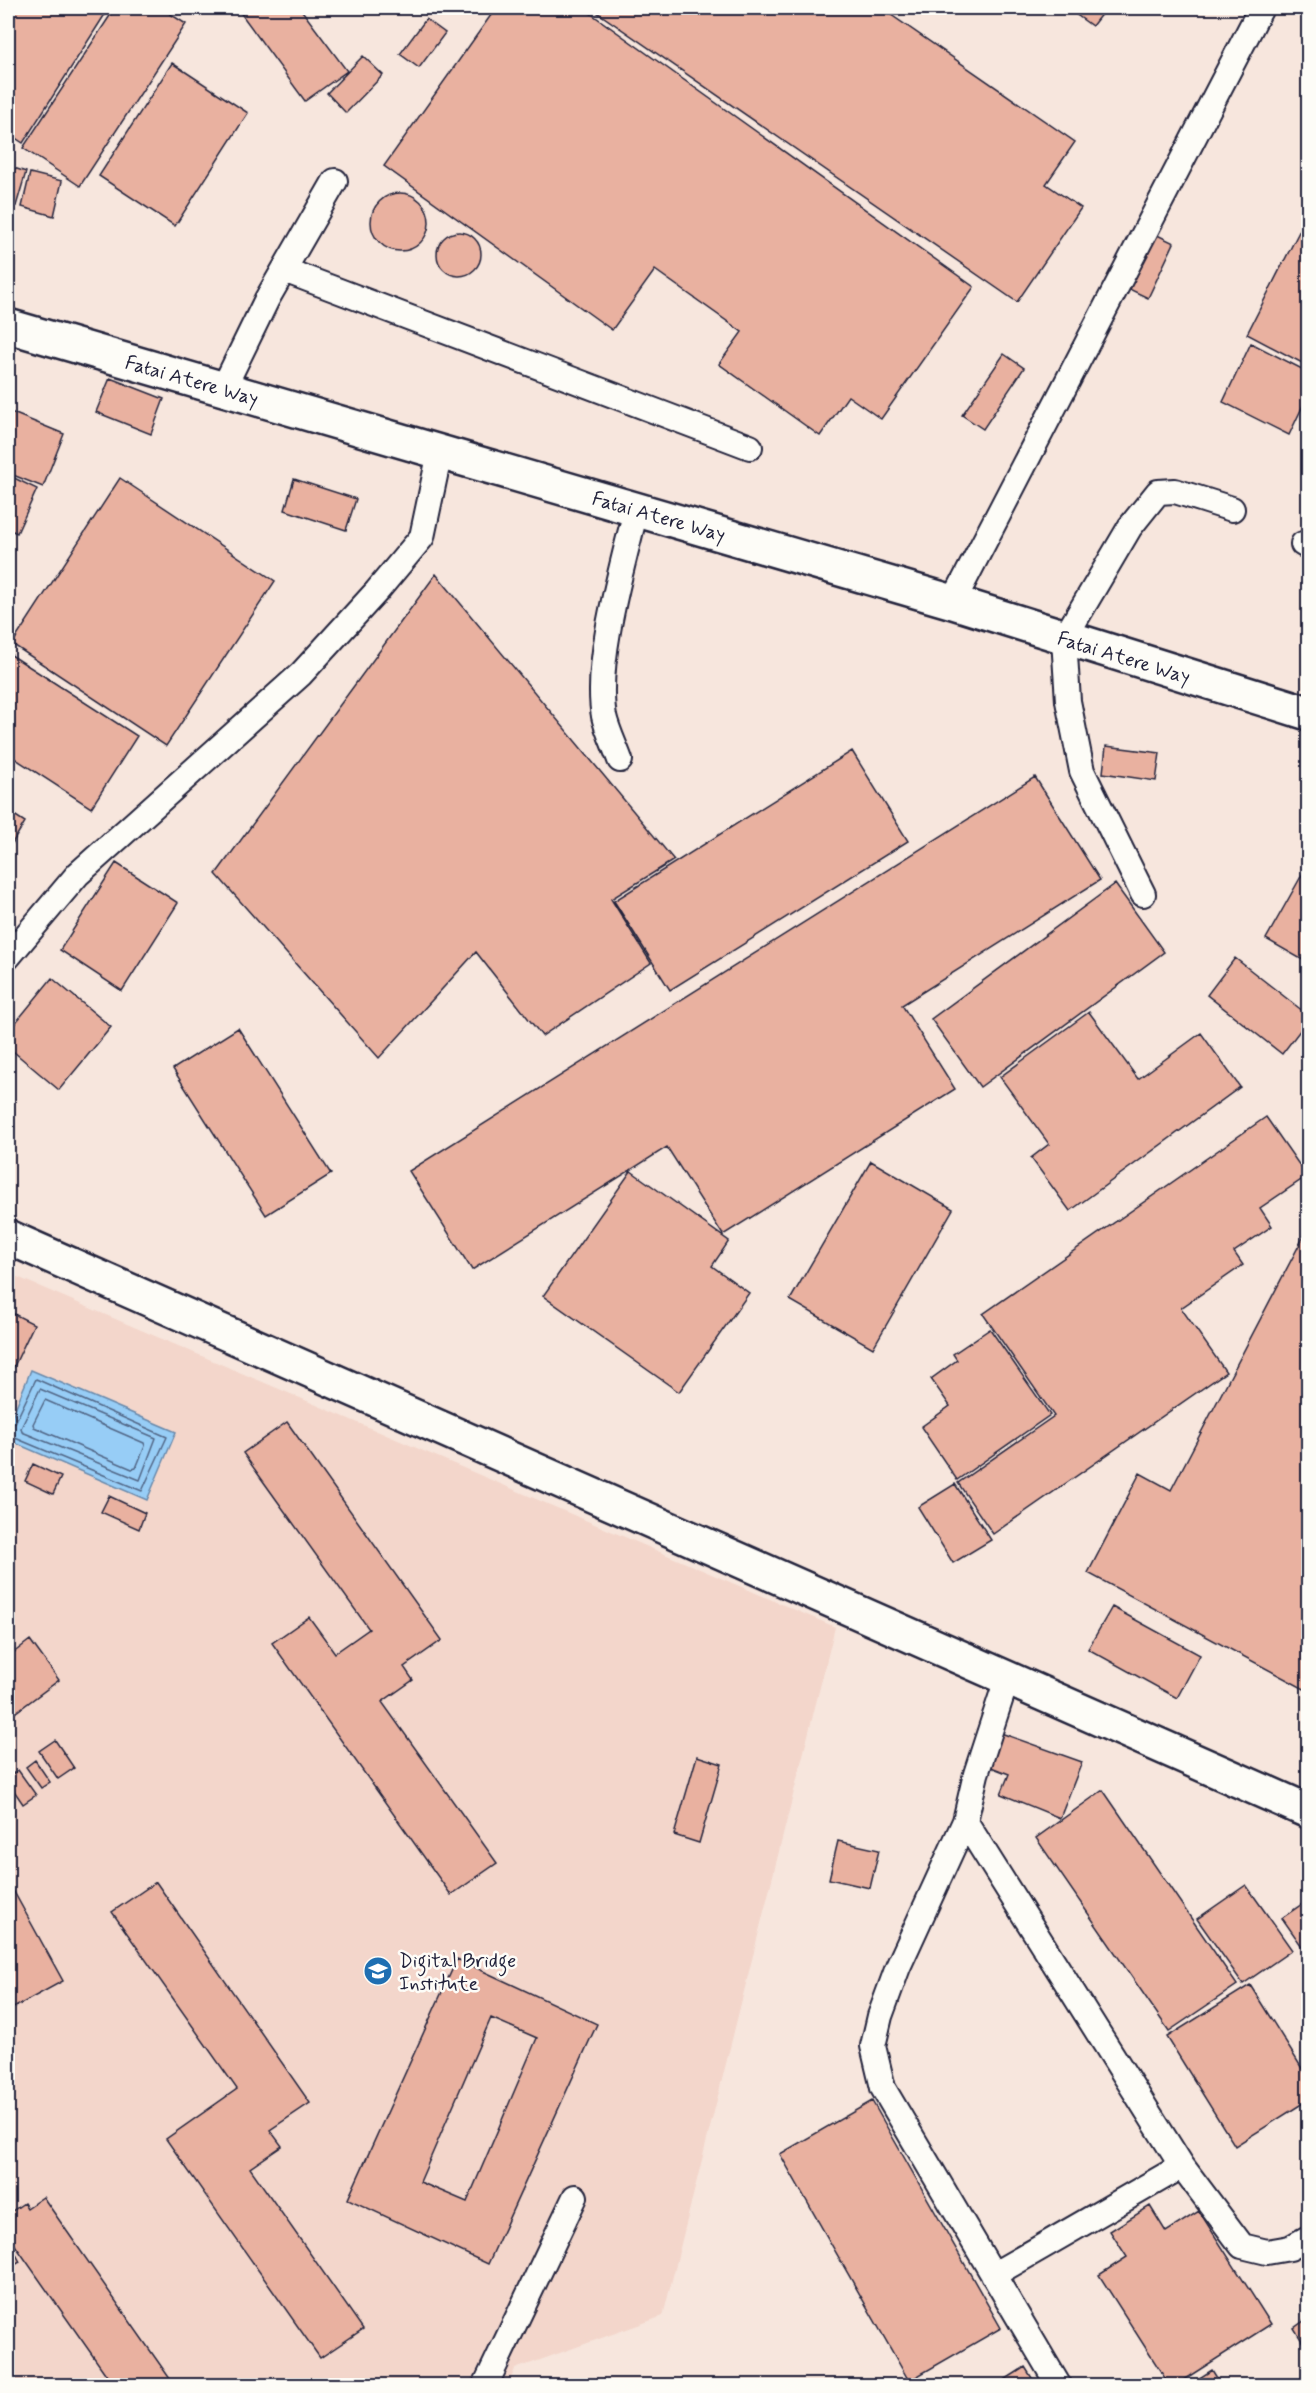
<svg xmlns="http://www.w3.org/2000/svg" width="1316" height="2393" font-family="Mynerve,sans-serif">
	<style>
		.built { fill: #f3d6cb }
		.water { fill: #97cdf6; stroke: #6889ab; stroke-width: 1.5 }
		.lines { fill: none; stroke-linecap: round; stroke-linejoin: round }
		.shore { stroke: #516686; stroke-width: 1.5 }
		.building { fill: #e9b1a0; stroke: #22223b; stroke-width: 1.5; fill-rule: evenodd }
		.lane-casing { stroke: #22223b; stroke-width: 28 }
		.secondary-casing { stroke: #22223b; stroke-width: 38 }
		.lane { stroke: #fdfcf7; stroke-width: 24 }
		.secondary { stroke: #fdfcf7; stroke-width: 33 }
		.labels { text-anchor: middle; stroke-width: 5; stroke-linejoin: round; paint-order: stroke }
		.street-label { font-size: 20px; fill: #22223b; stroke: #fdfcf7 }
		.poi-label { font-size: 20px; fill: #22223b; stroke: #fdfcf7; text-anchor: start }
	</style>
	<rect width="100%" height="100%" fill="#f7e6dd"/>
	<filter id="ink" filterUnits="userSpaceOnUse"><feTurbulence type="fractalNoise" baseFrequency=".0167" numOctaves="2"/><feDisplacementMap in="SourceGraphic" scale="12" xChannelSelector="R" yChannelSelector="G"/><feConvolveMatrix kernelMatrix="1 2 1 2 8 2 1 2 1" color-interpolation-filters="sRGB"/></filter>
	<g filter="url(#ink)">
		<!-- built -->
		<path class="built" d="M8,1273L835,1627L663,2316L515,2369L508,2385H8Z"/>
		<!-- water -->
		<path class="water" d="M31,1370L176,1432L147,1500L8,1440V1426Z"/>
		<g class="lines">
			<!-- shore -->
			<path class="shore" d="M40,1389L156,1438L140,1480L22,1432L21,1428Z
				M45,1400L144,1443L145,1446L136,1468L132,1469L34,1427L33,1424Z
				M8,1426L15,1423L36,1379L167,1437L142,1491L8,1435"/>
		</g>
		<!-- building -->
		<path class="building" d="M9,8H109L23,143L8,133Z
			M115,8H161L186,24L80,186L23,148Z
			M237,8H300L347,71L305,101Z
			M496,8H583L974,287L881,419L848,396L820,436L719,364L742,332L655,270L612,330L384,166Z
			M591,8H881L1075,142L1046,184L1081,208L1017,302Z
			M1067,8H1106L1092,26Z
			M426,19L445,33L419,68L400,54Z
			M363,56L383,75L346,113L327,93Z
			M172,63L248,113L175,226L99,176Z
			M8,166L26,172L16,206L8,203Z
			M30,173L62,181L54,216L22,207Z
			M371 222a29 29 0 1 1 58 0a29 29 0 1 1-58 0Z
			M1308,214V366L1247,334Z
			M437 254a22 22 0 1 1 44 0a22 22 0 1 1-44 0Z
			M1153,233L1174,243L1148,298L1127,288Z
			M1251,343L1308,372V395L1289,435L1223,402Z
			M1004,354L1024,368L983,429L962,415Z
			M110,378L164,399L151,434L96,412Z
			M8,411L64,434L43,487L8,473Z
			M10,476L37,489L17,533L8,529Z
			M120,478L275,581L166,746L12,644Z
			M294,479L356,499L346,530L285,510Z
			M436,574L674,860L611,899L651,963L542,1036L476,952L379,1058L216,874Z
			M8,653L137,736L91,808L8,754Z
			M1106,746L1160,753L1156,781L1103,773Z
			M852,751L908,841L670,990L614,901Z
			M1035,777L1100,880L902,1005L955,1089L723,1235L667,1147L472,1270L409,1171Z
			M8,811L25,822L8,850Z
			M116,863L178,903L122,991L60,950Z
			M1308,864V963L1266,939Z
			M1115,884L1164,952L980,1087L931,1019Z
			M1235,958L1308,1015V1020L1282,1054L1207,995Z
			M52,978L111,1027L59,1090L8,1047V1032Z
			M1089,1012L1138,1079L1201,1033L1240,1087L1070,1211L1031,1158L1049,1144L1000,1077Z
			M238,1028L331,1174L266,1215L173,1069Z
			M1266,1117L1307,1176L1260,1208L1272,1226L1234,1252L1243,1265L1181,1308L1226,1372L993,1534L958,1483L1054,1416L983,1314Z
			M871,1161L953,1209L873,1348L790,1300Z
			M631,1171L729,1241L712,1266L749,1293L679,1392L543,1296Z
			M1308,1228V1691L1088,1573L1140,1473L1171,1490Z
			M8,1311L34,1324L8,1379Z
			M990,1329L1050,1415L957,1480L921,1427L950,1406L931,1379L957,1360L953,1354Z
			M287,1422L442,1640L404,1667L413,1680L382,1702L497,1863L451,1895L272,1643L309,1617L335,1653L369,1629L243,1453Z
			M33,1464L61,1477L53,1494L25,1481Z
			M955,1484L991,1540L953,1563L918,1507Z
			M109,1496L145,1513L139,1529L101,1512Z
			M1112,1607L1200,1655L1177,1698L1088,1649Z
			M30,1640L59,1680L8,1718V1657Z
			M998,1732L1082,1762L1060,1818L1001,1794L1009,1774L986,1765Z
			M55,1740L74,1768L58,1779L39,1751Z
			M697,1756L722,1764L699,1843L674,1835Z
			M35,1760L50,1782L41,1788L26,1767Z
			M18,1770L36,1795L23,1804L8,1782V1777Z
			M1103,1790L1237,1985L1169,2031L1036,1838Z
			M838,1841L879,1850L870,1888L829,1879Z
			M8,1881L63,1981L8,2011Z
			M156,1882L310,2103L270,2130L282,2146L250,2168L363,2329L320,2358L166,2139L237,2089L112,1912Z
			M1246,1885L1292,1950L1243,1984L1197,1919Z
			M1308,1900V1955L1282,1918Z
			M457,1959L597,2024L488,2264L348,2199ZM491,2018L537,2038L467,2202L420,2182Z
			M1250,1985L1308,2078V2100L1235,2146L1167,2037Z
			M872,2101L1001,2328L909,2381L780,2154Z
			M43,2197L175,2386H114L8,2235V2214L24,2203L27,2208Z
			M1150,2206L1166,2232L1199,2211L1271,2324L1174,2386H1170L1099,2275L1127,2257L1110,2231Z
			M8,2239L20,2262L8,2269Z
			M1308,2318V2351L1294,2328Z
			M1025,2367L1037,2386H995Z
			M1212,2370L1222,2386H1187Z"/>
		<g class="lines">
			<!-- lane casing -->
			<g class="lane-casing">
				<path id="lane" d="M284,270L750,447
					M223,389L267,299L335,181
					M1303,544L1308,547
					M953,602L1261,8
					M620,760C615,746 607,730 604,716C594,662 623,564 636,510
					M1143,894L1082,771L1068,701L1064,639L1130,527L1158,492L1175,491L1232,509
					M8,957L78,874L301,674L377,591L422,537L440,452
					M1007,1679L976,1774L965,1821L898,1967L880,2016L873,2046L883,2088L1059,2386
					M965,1821L1182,2166L1242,2246L1267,2252L1290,2248L1308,2238
					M993,2275L1182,2166
					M485,2386L575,2197"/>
			</g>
			<!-- secondary casing -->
			<g class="secondary-casing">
				<path id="secondary" d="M8,326L953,602L1308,713
					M8,1237L1308,1811"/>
			</g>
			<!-- lane -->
			<use href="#lane" class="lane"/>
			<!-- secondary -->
			<use href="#secondary" class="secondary"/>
		</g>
	</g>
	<!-- icons -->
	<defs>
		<g id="university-disc" transform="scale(1.5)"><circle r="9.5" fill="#1f6fb2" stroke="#fdfcf7"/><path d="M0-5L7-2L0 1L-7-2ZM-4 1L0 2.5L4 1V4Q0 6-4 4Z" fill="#fff"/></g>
	</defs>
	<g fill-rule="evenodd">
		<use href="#university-disc" x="378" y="1971"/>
	</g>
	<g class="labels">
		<!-- street labels -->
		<g class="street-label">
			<text transform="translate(192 380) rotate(16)" y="7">Fatai Atere Way</text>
			<text transform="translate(659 516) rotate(16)" y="7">Fatai Atere Way</text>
			<text transform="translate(1124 657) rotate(17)" y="7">Fatai Atere Way</text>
		</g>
		<!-- poi labels -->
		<g class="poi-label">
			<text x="399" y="1967">Digital Bridge<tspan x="399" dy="23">Institute</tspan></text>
		</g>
	</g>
	<!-- margin -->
	<rect width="1316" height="2393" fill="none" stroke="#fdfcf7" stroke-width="30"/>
	<rect x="15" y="15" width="1286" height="2363" fill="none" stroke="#22223b" stroke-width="2" filter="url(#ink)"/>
</svg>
